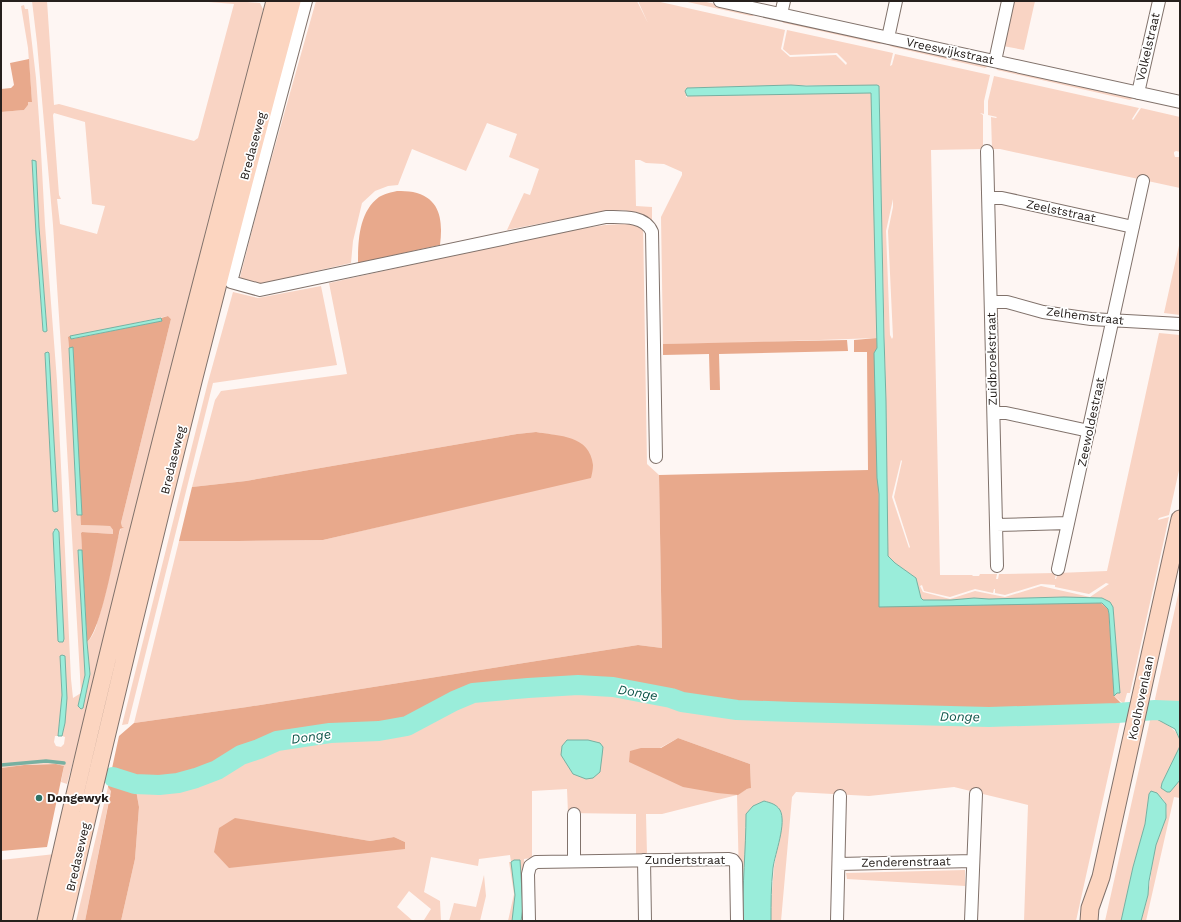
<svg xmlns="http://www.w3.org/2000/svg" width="1181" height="922" font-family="'Work Sans',sans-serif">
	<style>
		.green { fill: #f9d4c4; fill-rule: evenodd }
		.forest { fill: #e8a98c }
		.water { fill: #9aedda; stroke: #77b0a1 }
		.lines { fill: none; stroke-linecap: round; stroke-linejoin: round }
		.stream { stroke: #77b0a1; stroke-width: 3.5 }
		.river { stroke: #9aedda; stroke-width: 20 }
		.street-casing { stroke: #81726b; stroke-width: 14 }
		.secondary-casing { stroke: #81726b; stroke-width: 19 }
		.street { stroke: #fff; stroke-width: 12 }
		.secondary { stroke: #fcd5c0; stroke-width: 17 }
		.poi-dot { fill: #2f7366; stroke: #fff; stroke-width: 1.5 }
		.labels { text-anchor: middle; stroke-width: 3.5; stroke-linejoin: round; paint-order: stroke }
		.street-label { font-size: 12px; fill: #26201d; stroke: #fff }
		.poi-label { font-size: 12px; font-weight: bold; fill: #26201d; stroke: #fff; text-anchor: start }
		.water-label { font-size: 13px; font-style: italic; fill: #0c5448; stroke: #fff }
	</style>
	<rect width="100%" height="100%" fill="#fef6f3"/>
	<!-- green -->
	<path class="green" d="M32,1H47L54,105L59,104L194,141L198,138L234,4L196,1H235L260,3L263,9L262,13L265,14L78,758H74L67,784L61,782L64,766C46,761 20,766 1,768V112L24,110L28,105V102H32L28,48L21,6L24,5L25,9H28L36,78L40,133L45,225L57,381L71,679L73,698L81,693L62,362L53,225L37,43ZM54,113L85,122L92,204L105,206L97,234L60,224L57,199H61L59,195L53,115ZM32,161H36L39,227L47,331L45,332L43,331L36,234ZM168,316L171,319L121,523C122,528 118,536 117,541C111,568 106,596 97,623C96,629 92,638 87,642L90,674L78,706L85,675L78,550H82L81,533L82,532L113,534V530L110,526L81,525L82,515H77L69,348L68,337ZM48,352L49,353L58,511L55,512L53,511L45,354V353ZM53,530L59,532L64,639L55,593ZM60,656L65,723L62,736L65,737L64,744L61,747L56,746L54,742L55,736H58L62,695Z
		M316,1H637L648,23L638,1H656L785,30L781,49L790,57L836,55L846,65L847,63L837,53L790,55L783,49L787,30L893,53L890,66L892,65L895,54L990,75L984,101V114L980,113L983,115V149L931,150L940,575H972L973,576H979L980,574H997L996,579H998L999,574H1003L1056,573L1055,579H1056L1058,573L1107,571L1159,333L1180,335V466L1169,515L1159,518L1158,520L1169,517L1130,693H1127L1124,704L1114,696L1117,693H1120L1113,607L1102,598L1064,597L989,599L974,598L951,600H923L921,598L916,578L895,563L888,556C887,400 882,243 879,86L791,85L687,88V96H686L687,98L688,93L877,90V338L733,343L663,344L661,217L682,175V172L664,164L646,163L640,160H635L636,206L652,207V222L640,213L622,210L585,215L507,230L524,193L530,195L539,169L509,157L517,134L487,123L466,171L412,149L398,185L388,186L375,191L362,203L353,241L351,263L255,285L239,281L262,192ZM893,199V207L888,231L893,337L892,339L890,335L886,231ZM901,460L902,461L894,497L910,547L909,548L892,497ZM1106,583L1109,584L1090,597L1041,586L1005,597L975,591L950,599L923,592L920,586L922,585L924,591L950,597L975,589L993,593L994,589H995V593L1005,595L1041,584L1055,585V587L1089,594Z
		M683,1H702L755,13L753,16H751Z
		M1012,1H1035L1024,50L1003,46Z
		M782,19L884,42L879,44L784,23L782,22Z
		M889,44L989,66L985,68L893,47L890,46Z
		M995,66L1134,96L1132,99L1130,100L997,70Z
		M994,76L1139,108L1132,119L1133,120L1141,108L1180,117V152L1176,151L1174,152V154L1175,157H1180V188L1000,149H992L991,117L996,118L997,117L988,115V101Z
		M643,223L647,464L659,475L662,648L638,645L247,707L134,723L179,541H237L323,540L429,515L554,435L536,432L517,434L246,481L192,487L215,400L221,391L347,374L329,283L555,233L605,225Z
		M1180,241V315L1164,313Z
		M321,286L337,365L213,383L128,724L122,725L208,382L233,292L258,298Z
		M1180,586V703L1157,704L1155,699Z
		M565,689L625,692L671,700L699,707L722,710L783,715L925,718H1121L1076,921H1024L1028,805L954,787L869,796L796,792L792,797L781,921H771V903L774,867L782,822L746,847L743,878V921H740L737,795L662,814H646L647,855L636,856V814L568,813L567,789L532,791V858L524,859V921H508L514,894L509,862H511L510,855L479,859L478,866L431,857L424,892L440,901L441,921H424V920L431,909L409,891L397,907L413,921H121L135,859L139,807L136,790H158L240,762L260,753L291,745L332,740H368L416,728L461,704L479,696ZM678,738L750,764L751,788L747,789L737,795L641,748H660ZM316,832L370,841L394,837L405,842V849Z
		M1151,716C1165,724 1180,728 1180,746L1162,783L1170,792L1180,780V798L1174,797L1146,921H1141C1143,912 1147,903 1148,894C1151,878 1152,862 1155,846C1159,832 1169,819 1166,805C1164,796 1156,796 1149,794L1145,824L1133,867L1121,921H1105Z
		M108,787L111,790L85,921H76Z
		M55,854L39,921H1V860Z
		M965,870V886L847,879L846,873Z
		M484,875L486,896L480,921H449L454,903L476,907Z"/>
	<!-- forest -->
	<path class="forest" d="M29,59L32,102H28V105L24,110L1,112V89L11,88L14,85L10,63Z
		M397,191C402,191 408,191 413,192C441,198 443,221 440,245L358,263C358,240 359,212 379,197C384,194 392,192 397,191Z
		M168,316L171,319L121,523L122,527H124L120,529C115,550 101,631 87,642L81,533L82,532L113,534V530L110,526L81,525L73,348H69L68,337L70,336L72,339L161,321V318Z
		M877,338L880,605L1101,603L1108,609L1109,614L1114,696L1123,705L1121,718H925L783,715L722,710L699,707L671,700L625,692L565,689L479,696L461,704L416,728L368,740H332L291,745L260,753L240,762L220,775L206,781L188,787L158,790H136L139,807L135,859L121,921H85L111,791L108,787L119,736L134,723L247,707L638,645L662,648L659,475L868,470L867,352H854V340Z
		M847,340L848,351L719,354L720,390H710L709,354L663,355V344Z
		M536,432C559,436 590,435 593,465C593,469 592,474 591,478L323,540L237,541H179L192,487L246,481L517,434Z
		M678,738L750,764L751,788L747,789L738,795L717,793L683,787L629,762L630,751L641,748H661Z
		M56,764L64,766L47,847L1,851V768L24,765Z
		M235,818L370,841L394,837L405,842V849L229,868L214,852L219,828Z"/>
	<!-- water -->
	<path class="water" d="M791,85L806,86L877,85L879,86L884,337L886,401L888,556L895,563L916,578L921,598L923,600H951L974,598L989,599L1064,597L1102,598L1110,602L1113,607L1120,693H1117L1114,696L1109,614L1108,609L1102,603L879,607V494L877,478L874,353L877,348L871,93L689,96H687L685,91L687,88Z
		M32,160L36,161L39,227L47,331L45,332L43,331L36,234Z
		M161,318L162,321L71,339L70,336Z
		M73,347L82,515H77L69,348Z
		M48,352L49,353L58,511L55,512L53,511L45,354V353Z
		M55,529H57L59,532L64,639L63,642H59L58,641L53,533Z
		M78,550H82L87,642L90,674L83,708L81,709L78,706L85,675Z
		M62,655L65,656L67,698L65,723L62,736H58L62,695L60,656Z
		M1180,703V740L1175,729L1151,716L1157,704Z
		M567,740H588L600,743L603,747L602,756L600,772L593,778L586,779L573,774L561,755L562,746Z
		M1180,746V780L1170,792H1167L1161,788L1162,783Z
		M1151,791L1157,793L1166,804V818L1156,845L1149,881L1148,895L1141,921H1121L1133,867L1145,824L1149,794Z
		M764,801C771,803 776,804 780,810C787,823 775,853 773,868C771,886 771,903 771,921H743C742,885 746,850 746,814L753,806Z
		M514,860H520L523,908L521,921H512L515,895L511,862Z"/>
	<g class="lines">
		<!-- stream -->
		<path class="stream" d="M1,765L46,761L64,763"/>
		<!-- river -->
		<path class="river" d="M113,777L135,784L159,785L178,783L196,778L217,770L241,755L259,749L277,741L330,733L379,731L407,726L454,701L473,693L528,688L578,685L613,687L671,698L682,702L737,710L794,712L989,717L1117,713L1155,710L1180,711"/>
		<!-- street casing -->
		<g class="street-casing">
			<path id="street" d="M306,1L231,282L260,290L606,217C621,217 645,215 652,232L656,457
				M720,1L1180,102
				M781,14L784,1
				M888,38L896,1
				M995,61L1008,1
				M1138,93L1159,1
				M987,151L997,566
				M989,198H1002L1133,227
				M991,302H1007L1043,312L1091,319L1180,324
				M994,413H1006L1089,431
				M996,525L1068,523
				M1058,569L1143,181
				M574,814V861
				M644,860L645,921
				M839,864L973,861
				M529,921L528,874L530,866L536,862L729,859L733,860L736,864L737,921
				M837,921L840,796
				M971,921L976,794"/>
		</g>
		<!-- secondary casing -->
		<g class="secondary-casing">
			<path id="secondary" d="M46,921C115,613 195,307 275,1
				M63,921C134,613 210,306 292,1
				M1089,921L1090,908L1101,877L1180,519"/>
		</g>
		<!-- street -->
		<use href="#street" class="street"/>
		<!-- secondary -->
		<use href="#secondary" class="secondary"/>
	</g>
	<!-- markers -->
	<circle class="poi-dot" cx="39" cy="798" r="4"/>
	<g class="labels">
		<!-- street labels -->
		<g class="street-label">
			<text transform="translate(1148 47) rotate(-77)" y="4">Volkelstraat</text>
			<text transform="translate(950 51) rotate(12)" y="4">Vreeswijkstraat</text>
			<text transform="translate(253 146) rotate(-75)" y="4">Bredaseweg</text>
			<text transform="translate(1061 211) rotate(12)" y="4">Zeelststraat</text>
			<text transform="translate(1085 316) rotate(7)" y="4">Zelhemstraat</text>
			<text transform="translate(992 359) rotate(-91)" y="4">Zuidbroekstraat</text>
			<text transform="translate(1091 422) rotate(-78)" y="4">Zeewoldestraat</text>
			<text transform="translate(173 460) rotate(-76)" y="4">Bredaseweg</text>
			<text transform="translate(1141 698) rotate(-78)" y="4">Koolhovenlaan</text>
			<text transform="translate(78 857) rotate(-77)" y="4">Bredaseweg</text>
			<text x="685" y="864">Zundertstraat</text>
			<text transform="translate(906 862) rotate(-1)" y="4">Zenderenstraat</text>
		</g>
		<!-- poi labels -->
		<g class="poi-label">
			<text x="47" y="802">Dongewyk</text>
		</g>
		<!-- water labels -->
		<g class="water-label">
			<text transform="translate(638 692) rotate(10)" y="5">Donge</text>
			<text transform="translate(960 716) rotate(1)" y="5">Donge</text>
			<text transform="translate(311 736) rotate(-8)" y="5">Donge</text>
		</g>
	</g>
	<!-- border -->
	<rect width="1181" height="922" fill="none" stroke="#26201d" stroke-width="4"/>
</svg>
